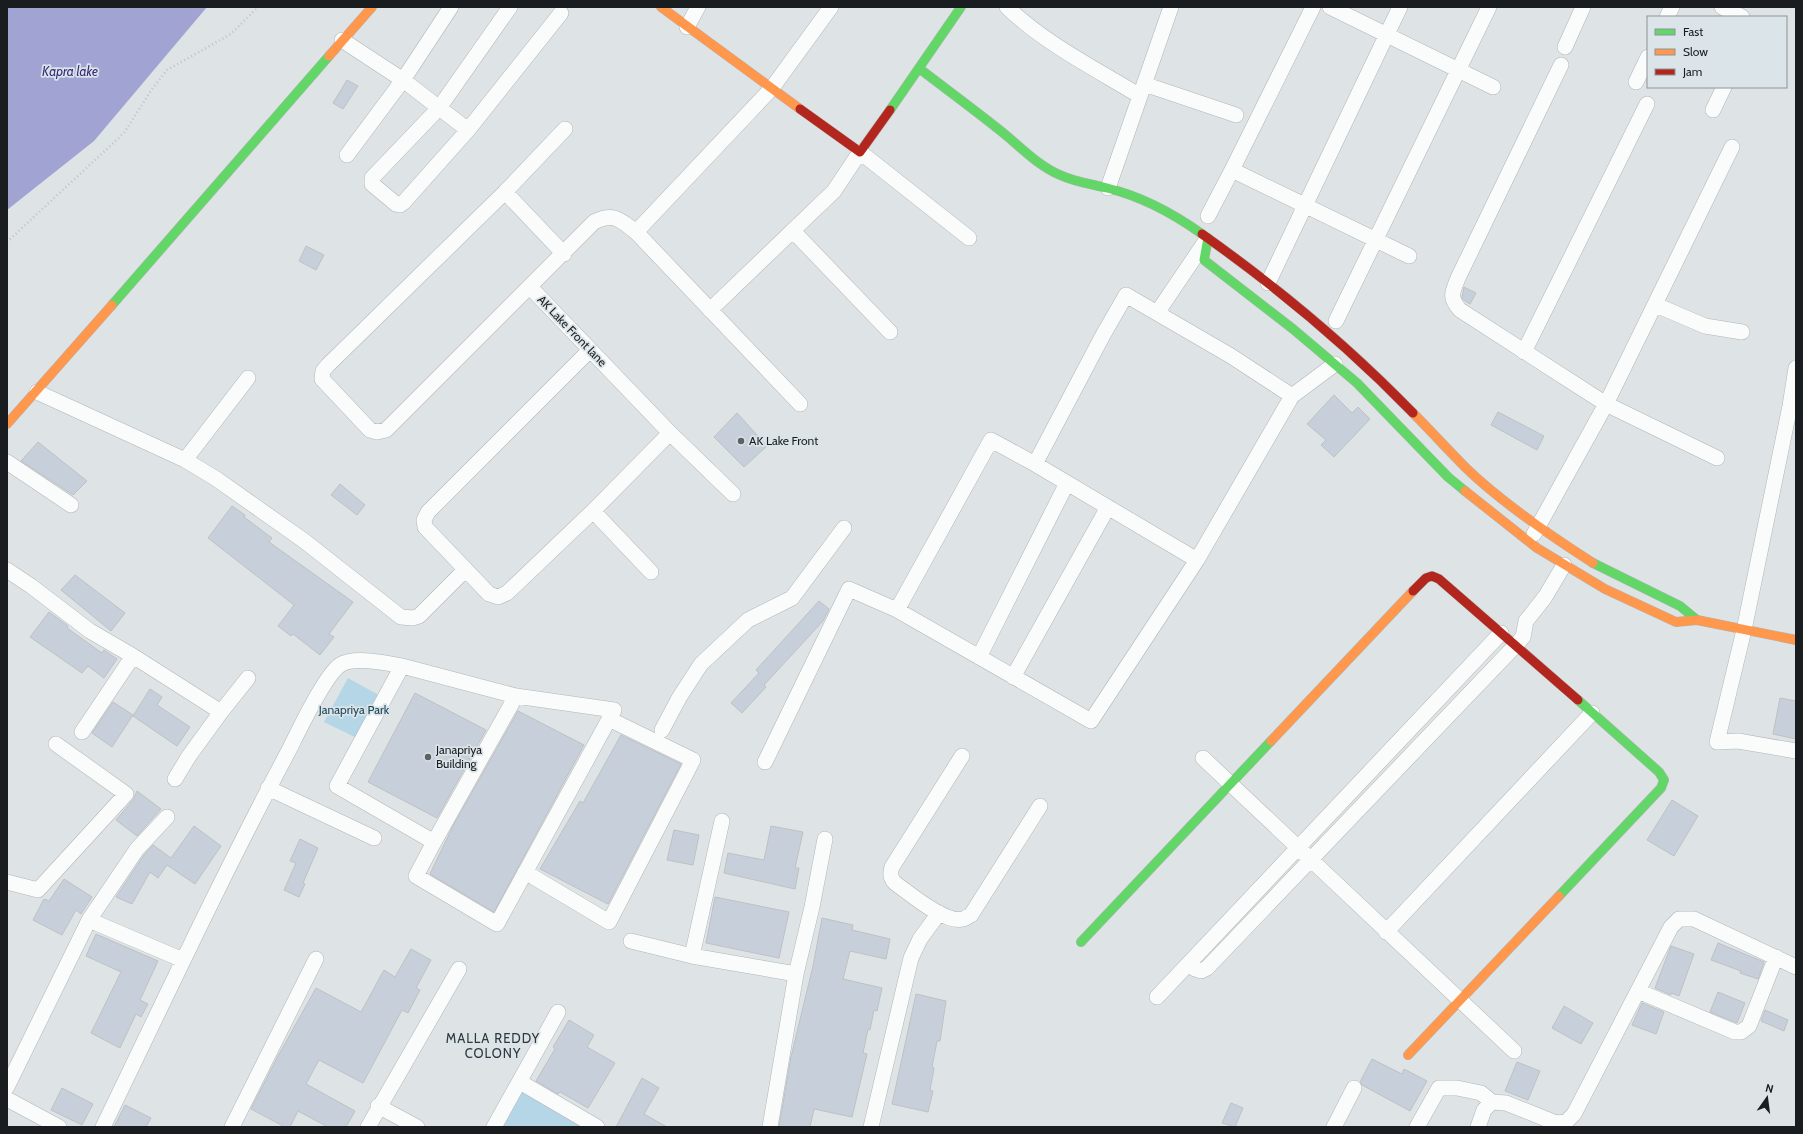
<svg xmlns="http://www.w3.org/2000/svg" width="1803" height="1134" font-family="Cabin,sans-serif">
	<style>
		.green { fill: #b4d6e6 }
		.water { fill: #a1a3d3 }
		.building { fill: #c7d0da; stroke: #bec1c3 }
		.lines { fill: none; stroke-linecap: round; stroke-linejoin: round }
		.street-casing { stroke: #b1b5b7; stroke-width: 16 }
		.fast-casing { stroke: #b1b5b7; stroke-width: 10 }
		.slow-casing { stroke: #b1b5b7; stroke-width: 10 }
		.jam-casing { stroke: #b1b5b7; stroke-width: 10 }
		.path { stroke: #c0c2c4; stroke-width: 2.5; stroke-dasharray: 1 3; stroke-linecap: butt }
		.street { stroke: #fafbfb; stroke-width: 15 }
		.fast { stroke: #63d668; stroke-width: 9 }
		.slow { stroke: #ff974d; stroke-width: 9 }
		.jam { stroke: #b3261e; stroke-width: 9 }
		.poi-dot { fill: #5f6264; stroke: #dbe4e8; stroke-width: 1.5 }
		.labels { text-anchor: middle; stroke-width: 3.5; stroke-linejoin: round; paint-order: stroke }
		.street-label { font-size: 12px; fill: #1a1d1f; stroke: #dbe4e8 }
		.poi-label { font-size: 12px; fill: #1a1d1f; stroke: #dbe4e8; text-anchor: start }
		.park-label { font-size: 12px; fill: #214859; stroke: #dbe4e8 }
		.water-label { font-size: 13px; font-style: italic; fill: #362b7c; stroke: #dbe4e8 }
		.neighbourhood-label { font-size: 13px; letter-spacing: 1px; fill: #31383c; stroke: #dbe4e8 }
	</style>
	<rect width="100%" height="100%" fill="#dee3e5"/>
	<!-- green -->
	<path class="green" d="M348,678L384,698L361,740L324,722Z
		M522,1089L586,1127H500Z"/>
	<!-- water -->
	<path class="water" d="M7,7H207L94,141L7,210Z"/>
	<!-- building -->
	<path class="building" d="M347,80L358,86L343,109L333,103Z
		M306,246L324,255L316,270L299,261Z
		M1464,287L1476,293L1470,304L1465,301L1462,298Z
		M1334,395L1352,413L1358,407L1370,419L1334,457L1321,445L1326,440L1307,424Z
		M1498,412L1544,436L1537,450L1491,425Z
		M737,413L767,446L744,467L714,437Z
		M38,442L87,481L73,495L21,461Z
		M340,484L365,505L357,515L331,495Z
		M232,506L245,515L244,517L272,538L269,542L353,602L329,634L334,637L320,655L293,634L291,636L278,626L294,605L208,538Z
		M75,575L125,613L111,631L61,590Z
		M819,601L829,609L823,621L764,685L766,687L742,713L731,703L759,673L756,670Z
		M49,612L68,626L67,628L102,653L104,650L117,659L104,678L88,666L82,673L30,637Z
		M150,689L162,697L157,705L190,727L177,746L133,716Z
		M415,693L486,730L437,818L368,782Z
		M1780,698L1796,701V739L1773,734Z
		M113,702L133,715L112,747L92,733Z
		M518,711L584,745L494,912L430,874L453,826Z
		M621,735L681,764L608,904L540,869L580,801L583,803Z
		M137,791L161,809L137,836L116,820L133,800Z
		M1672,800L1698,816L1674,856L1647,840Z
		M194,826L221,846L195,884L167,865L158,878L150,872L132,904L116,897L144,855L153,845L171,858Z
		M771,826L803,832L795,868H799L795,889L724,873L728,853L764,860Z
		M674,830L699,835L693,865L667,860Z
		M300,839L318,848L303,883L305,884L299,897L284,890L296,863L290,861Z
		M64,879L92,897L81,914L76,910L62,935L33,920L44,899L49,901Z
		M715,897L789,912L779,958L706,943Z
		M822,918L853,925L852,930L890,939L886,959L850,951L843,979L882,988L877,1011L874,1010L870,1030L868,1029L863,1053L867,1054L852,1117L814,1109L810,1127H779L791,1057L813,966Z
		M96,934L158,961L140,1000L148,1004L141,1017L136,1014L120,1048L91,1033L121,972L86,956Z
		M1718,943L1764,962L1758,979L1740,973L1741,971L1711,960Z
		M1671,946L1694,954L1679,996L1671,993V995L1655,988Z
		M411,949L431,960L416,988L420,990L408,1013L402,1010L363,1083L319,1060L306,1084L355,1111L346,1127H328L298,1111L290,1127H285L251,1109L278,1056L316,988L361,1012L384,970L395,977Z
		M1718,992L1745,1003L1737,1023L1710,1012Z
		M916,994L946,1001L940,1041H937L932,1067L934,1068L930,1090L933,1091L928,1112L892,1104Z
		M1642,1003L1664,1012L1656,1034L1632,1025Z
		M1564,1006L1593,1023L1581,1044L1552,1028Z
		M1765,1010L1788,1020L1784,1031L1761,1021Z
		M569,1020L594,1035L587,1047L615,1063L588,1108L560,1092L558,1094L536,1081L555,1049L553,1047Z
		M1372,1059L1402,1074L1404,1069L1427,1081L1410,1111L1362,1085L1360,1082Z
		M1517,1062L1540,1071L1528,1100L1505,1091Z
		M642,1078L659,1088L644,1114L667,1127H616Z
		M62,1088L93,1104L82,1125L51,1110Z
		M1231,1103L1243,1108L1235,1127L1222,1123Z
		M125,1105L151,1118L146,1127H114Z"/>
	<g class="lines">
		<!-- street casing -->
		<g class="street-casing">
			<path id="street" d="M510,7L439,108L372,178V184L396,204L400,205L404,202L468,130L561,13
				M1007,7C1044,43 1096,69 1140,96
				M1313,7L1232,170L1409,256
				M1330,7L1493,87
				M1722,7L1742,17
				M1667,17L1672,7
				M687,27L698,7
				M342,40L403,80L468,130
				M1565,47L1583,7
				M1561,65L1458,278C1452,293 1449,297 1460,310L1606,404L1717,458
				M1636,82L1648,57
				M1144,84L1236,115
				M1713,110L1724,87
				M565,129L505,192L328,365L323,371L322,379L370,430L377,432L386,430L594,222C614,212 620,220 636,232L800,404
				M347,155L403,80L451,7
				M1108,188L1171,7
				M505,192L564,254
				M1208,216L1232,170
				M793,231L890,332
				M636,232L772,88L831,7
				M1268,283L1400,7
				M530,287L670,433L733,494
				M1656,305L1705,326L1742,332
				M710,310L834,191L860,152L969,238
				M1157,313L1205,242
				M1336,321L1489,7
				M590,350L428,512L424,520L425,527L489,594L498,597L507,593L593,511L670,433
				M1524,352L1647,104
				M1796,368L1790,406L1744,630L1717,742L1738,741L1796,751
				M37,392L185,460L215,478L303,540L401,617L413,618L419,616L465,570
				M185,460L248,378
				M7,462L71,505
				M593,511L651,572
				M1534,534L1606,404L1732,147
				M1197,560L1035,464L1103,335L1126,295L1231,356L1292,396
				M7,570L31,586L90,631L133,656L221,712L189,756L175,779
				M897,610L991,440L1035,464
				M979,657L1067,483
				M402,666L337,786L434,842L516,696
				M1013,677L1108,507
				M221,712L248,678
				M662,730L679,698L701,664L748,620L792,598L844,528
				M82,732L133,656
				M962,756L892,867C890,873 890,878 895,883C909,893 945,924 963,919C965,919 968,916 971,915L1040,806
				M1203,758L1514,1051
				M765,762L849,589L897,610L1091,721L1197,560L1292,396L1335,364
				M268,788L374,838
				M525,872L609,922L693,760L609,719
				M7,882L38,890L126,794L56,744
				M89,920L183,960
				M1386,932L1592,713
				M631,941L692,956L796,974
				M692,956L722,821
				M1189,964L1195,969L1201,971L1207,968L1515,646L1523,637L1526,621L1545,597L1564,565
				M1638,991L1735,1032H1741L1749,1026L1776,957
				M1157,997L1501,633
				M520,1082L597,1127
				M7,1087L89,920L137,849L167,817
				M7,1099L59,1127
				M378,1106L417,1127
				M103,1127C164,1001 223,874 289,750C298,732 325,675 340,665C353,656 387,663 402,666L516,696L614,710L497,924L416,876L434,842
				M232,1127L316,959
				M368,1127L459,969
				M494,1127L558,1012
				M770,1127L796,974L812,907L825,839
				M871,1127L911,958L920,939L939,913
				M1334,1127L1354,1088
				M1417,1127L1439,1088H1457L1481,1093L1492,1102L1506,1103L1556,1123L1566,1122L1574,1114L1671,927L1679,919H1694L1796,967
				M1478,1127L1484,1110L1492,1102"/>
		</g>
		<!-- fast casing -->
		<g class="fast-casing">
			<path id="fast" d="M920,69C946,89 972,108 997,128C1017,143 1036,165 1060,175C1075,182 1091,184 1107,188C1140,196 1174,214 1202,234
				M890,110L961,7
				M1208,238L1204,260L1293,329L1357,383L1448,477L1465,491
				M112,305L329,56
				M1593,563L1680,606L1697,620
				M1559,896L1661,788L1664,780L1659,772L1578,700
				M1081,942L1271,741"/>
		</g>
		<!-- slow casing -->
		<g class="slow-casing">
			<path id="slow" d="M661,7L800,109
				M329,56L372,7
				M1413,413C1431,431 1448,450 1466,468C1502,503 1551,536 1593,563
				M7,424L112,305
				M1465,491L1537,548L1605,589L1676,622L1697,620L1796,640
				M1271,741L1413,591
				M1408,1055L1559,896"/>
		</g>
		<!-- jam casing -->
		<g class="jam-casing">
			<path id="jam" d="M800,109L860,152L890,110
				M1202,234C1277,287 1349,347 1413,413
				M1413,591L1426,578L1432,576L1439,579L1578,700"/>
		</g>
		<!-- path -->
		<path class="path" d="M7,242L124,133L150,92L167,70L231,34L258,7"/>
		<!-- street -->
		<use href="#street" class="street"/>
		<!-- fast -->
		<use href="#fast" class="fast"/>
		<!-- slow -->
		<use href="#slow" class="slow"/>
		<!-- jam -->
		<use href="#jam" class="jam"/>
	</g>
	<!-- markers -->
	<g class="poi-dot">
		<circle cx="741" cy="441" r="4"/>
		<circle cx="428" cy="757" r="4"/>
	</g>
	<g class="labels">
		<!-- street labels -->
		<g class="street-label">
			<text transform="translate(572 331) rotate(46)" y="4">AK Lake Front lane</text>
		</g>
		<!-- poi labels -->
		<g class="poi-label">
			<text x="749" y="445">AK Lake Front</text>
			<text x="436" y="754">Janapriya<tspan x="436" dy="14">Building</tspan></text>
		</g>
		<!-- park labels -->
		<g class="park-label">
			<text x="354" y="714">Janapriya Park</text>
		</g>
		<!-- water labels -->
		<g class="water-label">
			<text x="70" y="76">Kapra lake</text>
		</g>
		<!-- neighbourhood labels -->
		<g class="neighbourhood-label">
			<text x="493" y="1043">MALLA REDDY<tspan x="493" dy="15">COLONY</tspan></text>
		</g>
	</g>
	<!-- border -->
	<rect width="1803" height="1134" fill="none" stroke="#1a1d1f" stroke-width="16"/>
	<!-- legend -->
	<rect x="1647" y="16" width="140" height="72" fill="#dbe4e8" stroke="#8e9498"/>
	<rect x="1655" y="29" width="20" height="6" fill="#63d668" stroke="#8e9498"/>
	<text x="1683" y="36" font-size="12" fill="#1a1d1f">Fast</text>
	<rect x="1655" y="49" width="20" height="6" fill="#ff974d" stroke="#8e9498"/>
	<text x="1683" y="56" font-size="12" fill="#1a1d1f">Slow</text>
	<rect x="1655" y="69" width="20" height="6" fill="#b3261e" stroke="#8e9498"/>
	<text x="1683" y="76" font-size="12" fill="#1a1d1f">Jam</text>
	<!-- north arrow -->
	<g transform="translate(1767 1098) rotate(14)" stroke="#dbe4e8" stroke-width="3" paint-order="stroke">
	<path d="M0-3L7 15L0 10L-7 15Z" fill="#1a1d1f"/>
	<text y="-6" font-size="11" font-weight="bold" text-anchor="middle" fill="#1a1d1f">N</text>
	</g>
</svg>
